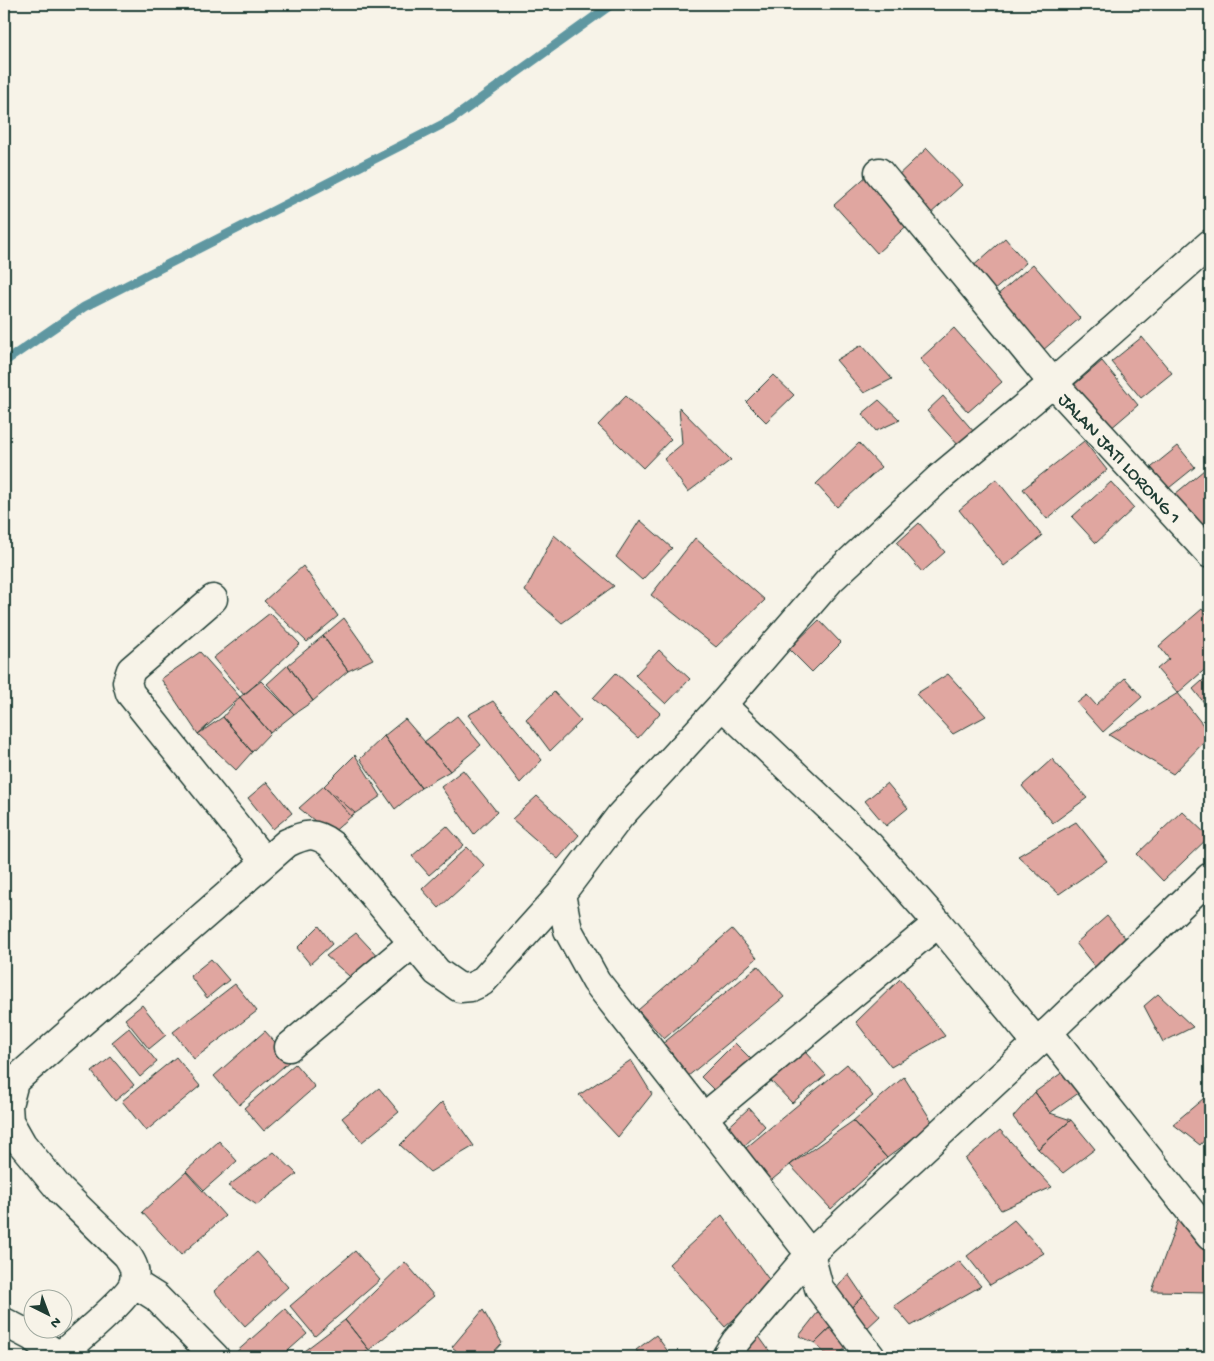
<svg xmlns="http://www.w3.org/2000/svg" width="1214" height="1361" font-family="'Gochi Hand',sans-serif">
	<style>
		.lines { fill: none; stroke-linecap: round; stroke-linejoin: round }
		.stream { stroke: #5e97a1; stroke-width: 9 }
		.building { fill: #e0a6a0; stroke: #1f3d34 }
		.street-casing { stroke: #1f3d34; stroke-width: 31 }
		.secondary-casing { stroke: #1f3d34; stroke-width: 31 }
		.street { stroke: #f7f3e8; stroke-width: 28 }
		.secondary { stroke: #f7f3e8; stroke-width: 28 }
		.labels { text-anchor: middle; stroke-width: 4; stroke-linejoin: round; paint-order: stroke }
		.street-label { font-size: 19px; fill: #1f3d34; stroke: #f7f3e8 }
	</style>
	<rect width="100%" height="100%" fill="#f7f3e8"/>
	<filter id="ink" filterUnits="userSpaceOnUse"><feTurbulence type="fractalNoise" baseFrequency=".02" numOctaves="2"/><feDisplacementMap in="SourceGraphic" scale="10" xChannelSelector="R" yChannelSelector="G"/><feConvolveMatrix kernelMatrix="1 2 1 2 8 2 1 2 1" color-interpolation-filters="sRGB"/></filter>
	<g filter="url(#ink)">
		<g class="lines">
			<!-- stream -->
			<path class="stream" d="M4,362L84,307L451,120L612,4"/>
		</g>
		<!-- building -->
		<path class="building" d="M927,148L962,185L928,216L894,179Z
			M870,173L913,220L877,253L834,205Z
			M1005,238L1026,263L992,292L971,268Z
			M1033,264L1080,318L1042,351L995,297Z
			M954,328L1002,382L968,412L920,359Z
			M1142,337L1172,373L1141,398L1111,362Z
			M862,345L892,379L864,393L836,360Z
			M1102,361L1138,405L1110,429L1074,385Z
			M773,375L794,395L766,422L746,402Z
			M626,396L671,439L643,468L598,425Z
			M943,396L975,433L960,447L927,411Z
			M879,400L900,420L876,431L862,414Z
			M679,407L731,460L688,492L664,459L682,444Z
			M1084,441L1107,470L1047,519L1023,489Z
			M859,443L881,467L837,507L816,484Z
			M1178,446L1195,467L1164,492L1147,471Z
			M1210,465V518L1201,526L1175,494Z
			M996,479L1042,536L1004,566L959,510Z
			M1111,482L1134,508L1096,543L1072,517Z
			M640,520L672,548L642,580L616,557Z
			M919,523L945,552L922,572L897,543Z
			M554,535L614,586L562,623L525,591Z
			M695,538L765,600L716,647L651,595Z
			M303,566L338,616L307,642L264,601Z
			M1202,609L1210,619V665L1178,693L1157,669L1169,659L1159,646Z
			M270,613L300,644L244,695L213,658Z
			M344,618L373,659L348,671L323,636Z
			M819,620L841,643L812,672L789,649Z
			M323,636L348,671L313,701L288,665Z
			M659,650L690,679L666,704L635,675Z
			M200,652L240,697L198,734L161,679Z
			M288,665L313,701L294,714L267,684Z
			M616,673L660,713L638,738L593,698Z
			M948,674L986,716L953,734L916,694Z
			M1210,674V702L1206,705L1193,689Z
			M1125,678L1142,697L1103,732L1077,703L1087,695L1096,705Z
			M261,681L294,714L270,733L240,697Z
			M554,692L581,721L550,751L526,719Z
			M1178,693L1210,734V736L1173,774L1109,735Z
			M240,697L270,733L252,752L223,717Z
			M493,701L542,760L520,783L468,715Z
			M457,716L481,745L450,771L424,742Z
			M223,717L252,752L236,770L198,734Z
			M405,719L450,771L421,788L384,736Z
			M384,736L421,788L395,809L360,759Z
			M355,755L381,796L351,816L324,786Z
			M1052,759L1087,798L1053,823L1022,786Z
			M463,770L497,812L474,834L441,787Z
			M267,782L292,813L273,829L248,798Z
			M887,783L908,808L886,826L865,801Z
			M324,786L355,813L331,834L299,808Z
			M537,796L579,835L558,859L512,819Z
			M1182,811L1209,837L1163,881L1137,854Z
			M1076,822L1107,861L1059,894L1018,856Z
			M447,826L464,845L429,875L412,856Z
			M467,847L485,866L439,908L422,889Z
			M1107,916L1127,940L1095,967L1076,943Z
			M319,926L332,944L310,964L297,948Z
			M732,929L757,958L664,1039L638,1010Z
			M356,933L383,962L356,982L326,956Z
			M211,959L229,980L207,998L190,976Z
			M758,966L784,997L687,1077L661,1045Z
			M900,979L945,1036L891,1067L856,1022Z
			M235,984L257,1011L194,1059L173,1032Z
			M1158,994L1193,1027L1163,1042L1144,1006Z
			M142,1005L166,1035L149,1049L125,1019Z
			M129,1028L157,1062L140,1077L112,1042Z
			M265,1031L291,1060L239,1105L214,1076Z
			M735,1043L753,1061L719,1095L701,1077Z
			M805,1052L826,1075L792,1103L769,1079Z
			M111,1057L134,1085L115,1101L92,1072Z
			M176,1057L200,1086L146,1131L122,1101Z
			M631,1060L652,1094L618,1137L579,1095Z
			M295,1064L315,1087L264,1131L244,1108Z
			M847,1064L873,1096L767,1184L741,1152Z
			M1067,1069L1083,1090L1050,1113L1035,1092Z
			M904,1077L933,1123L887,1158L853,1121Z
			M379,1088L399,1112L362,1142L342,1118Z
			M1035,1092L1050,1113L1071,1120L1038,1149L1013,1117Z
			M1210,1093V1134L1200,1145L1173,1124Z
			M442,1102L474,1146L430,1172L400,1145Z
			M749,1108L765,1126L738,1152L721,1134Z
			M1071,1120L1095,1149L1063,1173L1038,1149Z
			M853,1121L887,1158L831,1209L790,1165Z
			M1000,1130L1052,1187L1001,1210L965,1159Z
			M219,1141L237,1161L204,1190L186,1171Z
			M274,1152L297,1174L257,1205L228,1186Z
			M186,1172L225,1216L181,1255L142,1212Z
			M722,1215L773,1285L725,1327L669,1264Z
			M1014,1220L1044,1253L990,1285L967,1256Z
			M1178,1220L1210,1231V1292L1152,1291Z
			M355,1251L380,1280L315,1336L290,1306Z
			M257,1252L288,1287L245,1326L214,1291Z
			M959,1261L981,1286L911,1326L894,1306Z
			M405,1262L434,1296L369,1350L345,1320Z
			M848,1274L863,1296L815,1343L799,1336Z
			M863,1296L880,1316L836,1357H828L815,1343Z
			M285,1309L307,1334L281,1357H238L234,1354Z
			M483,1310L502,1343L489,1357H464L452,1347Z
			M345,1320L369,1350L359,1357H296Z
			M755,1331L773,1356L770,1357H727Z
			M656,1335L672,1357H641L636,1350Z"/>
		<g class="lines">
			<!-- street casing -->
			<g class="street-casing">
				<path id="street" d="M1210,244L1053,383L1210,554
					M213,599L131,670L127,682L130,693L265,862
					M722,705L870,846L938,923L1037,1043
					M561,894L568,930L596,981L810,1254L819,1288L871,1357
					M1048,1032L1210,1236
					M289,1047L413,943
					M14,1082L8,1105L9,1121L22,1144L60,1190L127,1255C133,1264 136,1270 134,1281C131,1296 74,1343 60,1356
					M4,1090L287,843C307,834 314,831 332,845L437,972L460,988L471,987L482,982L561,894L620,816L722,705L830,580L938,479L1053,383L879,172
					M703,1118L938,923
					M134,1283L156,1297L215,1357
					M4,1322L31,1336L60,1357"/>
			</g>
			<!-- secondary casing -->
			<g class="secondary-casing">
				<path id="secondary" d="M726,1357L736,1341L810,1254L1037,1043L1210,877"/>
			</g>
			<!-- street -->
			<use href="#street" class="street"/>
			<!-- secondary -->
			<use href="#secondary" class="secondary"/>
		</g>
	</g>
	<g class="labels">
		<!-- street labels -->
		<g class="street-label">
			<text transform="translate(1121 457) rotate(47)" y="7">JALAN JATI LORONG 1</text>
		</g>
	</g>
	<!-- margin -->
	<rect width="1214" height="1361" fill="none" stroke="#f7f3e8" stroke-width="20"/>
	<rect x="10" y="10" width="1194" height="1341" fill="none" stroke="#1f3d34" stroke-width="2" filter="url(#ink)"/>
	<!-- north arrow -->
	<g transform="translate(48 1314) rotate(138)"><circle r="24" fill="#f7f3e8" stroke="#a1aaa0"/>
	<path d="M0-4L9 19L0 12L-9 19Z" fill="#1f3d34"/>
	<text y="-8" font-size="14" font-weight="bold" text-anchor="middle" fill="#1f3d34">N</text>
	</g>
</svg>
